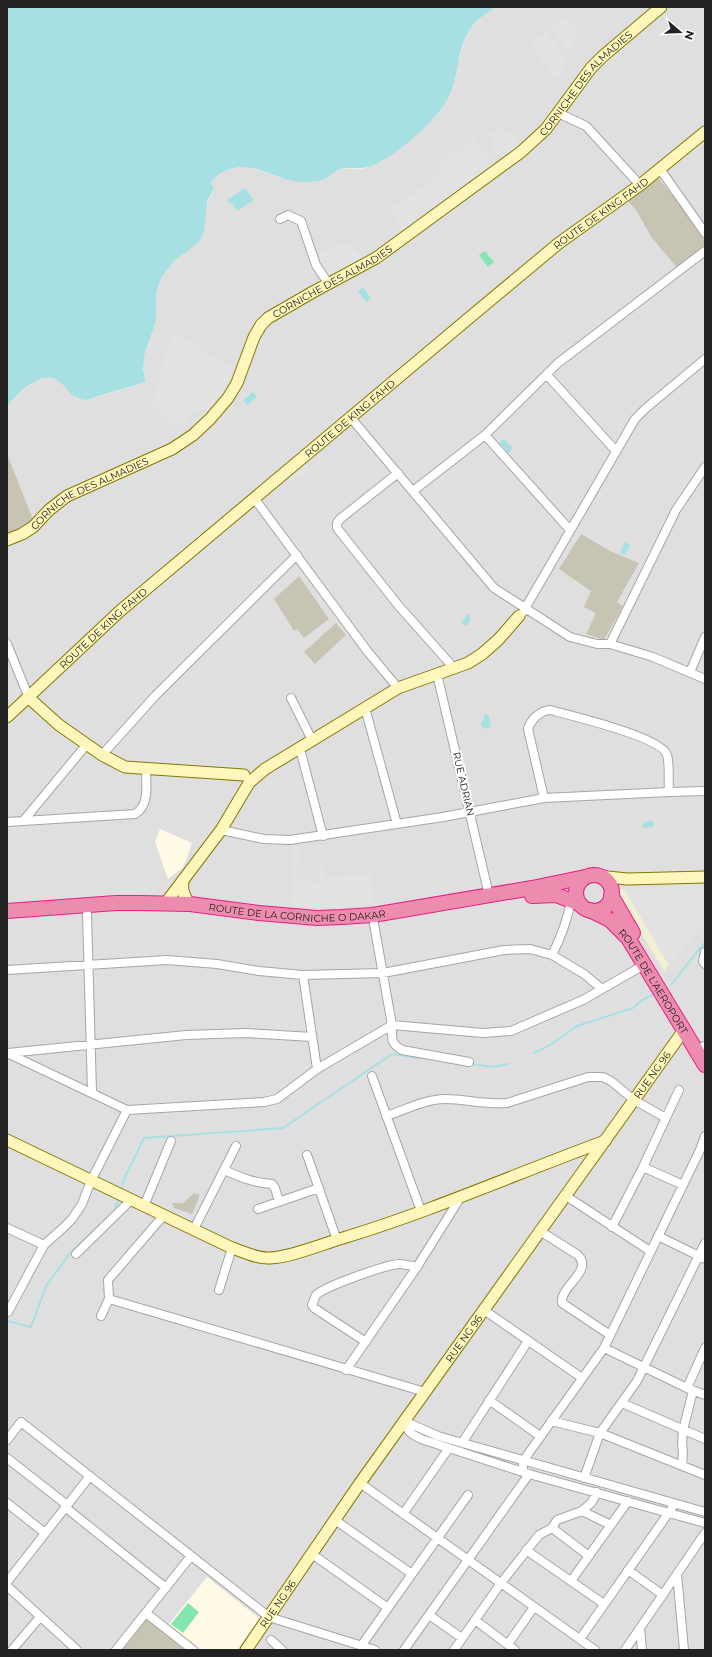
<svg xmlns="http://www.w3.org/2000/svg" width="712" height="1657" font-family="Montserrat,sans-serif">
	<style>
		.residential { fill: #e0dfdf }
		.education { fill: #fffae5 }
		.construction { fill: #c8c4b3 }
		.farmland { fill: #f2efd3 }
		.pitch { fill: #82e6ad }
		.parking { fill: #e2e2e2 }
		.water { fill: #a6e0e3 }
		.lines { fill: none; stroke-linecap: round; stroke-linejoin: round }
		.stream { stroke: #a6e0e3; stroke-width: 2 }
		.street-casing { stroke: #a6a6a6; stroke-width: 10 }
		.secondary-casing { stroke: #827900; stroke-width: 13 }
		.highway-casing { stroke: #e91d87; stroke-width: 16 }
		.street { stroke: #fff; stroke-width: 8 }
		.secondary { stroke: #fef6bb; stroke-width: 11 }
		.highway { stroke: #ee8cb0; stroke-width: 14 }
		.labels { text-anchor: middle; stroke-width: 4; stroke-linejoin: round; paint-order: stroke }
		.street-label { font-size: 10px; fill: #222; stroke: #fff }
	</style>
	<rect width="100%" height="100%" fill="#f3ede8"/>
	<!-- residential -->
	<path class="residential" d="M496,7H705V1650H7V407L18,395L34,381L46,377H53L59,381L77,399L99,397L145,382V378L143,369L145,352L154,327L156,318V294L161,278L174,261L188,251L214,188L211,182L224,171L234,168L245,166L278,177L325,179L339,169H364L391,155L435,116L444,105L450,94L464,42L471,28L483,16Z"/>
	<!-- education -->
	<path class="education" d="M160,829L192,843L186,861L182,868L168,879L155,842Z
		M207,1577L259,1618L237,1650H201L169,1624Z"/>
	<!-- construction -->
	<path class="construction" d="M657,177L705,235V250L680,271L652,238L636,210L628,201Z
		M7,454L34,522L7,536Z
		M581,534L610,551L639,563L617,602L623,606L604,640L586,634L596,613L584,607L591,591L559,569Z
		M299,576L329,619L304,638L297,629L294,631L274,599Z
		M336,623L346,635L315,664L304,652Z
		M194,1193L200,1195L192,1214L174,1208L172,1203H183Z
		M146,1618L186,1650H121Z"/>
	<!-- farmland -->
	<path class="farmland" d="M624,889L669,965L664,971L618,895V890Z"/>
	<!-- pitch -->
	<path class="pitch" d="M485,251L494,262L488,267L479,255Z
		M188,1603L199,1612L183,1633L171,1624Z"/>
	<!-- parking -->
	<path class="parking" d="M563,16L577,29L570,54L551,27Z
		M546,31L567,57L557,80L530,44Z
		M500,127L504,134L509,130L521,145L510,154L505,149L498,155L490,145L494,141L489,136Z
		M473,138L496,168L404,235L390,210L440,174L437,164L452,151L456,153Z
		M338,243L341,247L349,244L367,263L331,282L317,255Z
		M173,331L233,369L224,395L208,411L197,410L176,430L151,401L158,391L159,378Z
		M302,460L309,470L293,482L286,473Z
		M299,841L301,860H297L295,881L310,880V884L320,882L318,862L322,861L324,878L370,873L374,904L330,908L291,906L294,842Z
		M703,885L705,887V924L669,965L624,889Z"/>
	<!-- water -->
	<path class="water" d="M7,7H496C487,13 477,19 471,28C457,47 459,74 450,94C439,119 400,152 376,164C361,171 354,166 340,169C335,171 330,176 325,179C317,182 308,182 301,182C275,181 251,158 225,171C220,173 215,178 211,182L214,188L207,202L204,231L201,239L188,251L174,261L161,278L156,294V318L154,327L145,352L143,369L145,378V382L86,400C72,398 70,392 61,383C43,366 18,393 7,407Z
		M245,188L254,200L237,211L232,203L230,204L227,200Z
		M363,287L371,298L366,302L358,291Z
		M253,392L257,397L247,405L243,400Z
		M503,439L513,448L509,453L499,443Z
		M625,542L630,545L625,555L620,553Z
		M468,614L470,616V622L467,625H464L461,622Z
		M488,714L491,727L483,729L481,723L484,719L483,715Z
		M651,820L654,824L652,827L643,828L642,826L643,823Z"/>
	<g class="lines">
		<!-- stream -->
		<path class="stream" d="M671,985L705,942
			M534,1053L550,1045L577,1026L633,1008L642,1000L655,994
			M470,1064L493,1067L508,1064
			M121,1191L124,1179L144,1138L283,1128L392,1054L419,1058
			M114,1212L119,1197
			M7,1321L31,1327L46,1286L70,1253L110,1215"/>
		<!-- street casing -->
		<g class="street-casing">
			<path id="street" d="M558,113L586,126L640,185
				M660,169L705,233
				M280,219L288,215L301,221L316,265L328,283
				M547,375L616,451
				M351,418L494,588L570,637L597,644H610L653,657L705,679
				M485,435L570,530
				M398,473L340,519L337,523V528L398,605L453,667
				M413,491L485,435L558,363L705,251
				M254,498L368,652L398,688
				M523,612L635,419L645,409L705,359
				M7,644L29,698
				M610,644L676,510L705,467
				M690,672L705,637
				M437,674L489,895
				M291,698L312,740
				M365,708L397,824
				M300,749L323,836
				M102,755L155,696L297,555
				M544,798L528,729C531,719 540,711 550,710C569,715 662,737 667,755C670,764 668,781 669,792
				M24,820L87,744
				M7,822L135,814C150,805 146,785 146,769
				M221,830L264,839L290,840L443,817L544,798L669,792L705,791
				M87,913L92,1092
				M374,924L392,1025C392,1038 390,1043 402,1050L469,1062
				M705,952L703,961L705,964
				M552,955L584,974L602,989
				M7,970L167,960L217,964L259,971L303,975L383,973L504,950L530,949L552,955C561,937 568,919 571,900
				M303,975L317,1069
				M702,1047L705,1046
				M7,1053L127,1110L264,1102L277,1099L317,1069L392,1025L483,1033L511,1031L583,1000L644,965
				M8,1053L186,1035L246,1033L312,1037
				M372,1076L421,1211
				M386,1116C405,1110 426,1099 445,1099C466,1099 486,1105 507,1103L588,1077H603L611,1081L634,1100L666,1118
				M307,1155L337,1240
				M643,1167L683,1185
				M224,1170C240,1177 254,1183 272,1184L275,1188L279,1202
				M566,1196L650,1251
				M144,1206L171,1141
				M258,1209L319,1188
				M612,1227L643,1167L679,1090
				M7,1228L44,1245
				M194,1229L236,1146
				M540,1231L578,1255C594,1271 559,1287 562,1303L610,1335
				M658,1236L705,1259
				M76,1254L131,1200
				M219,1290L232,1248
				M109,1299L425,1392
				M484,1310L582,1378
				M8,1312L44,1245L63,1228L72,1219L82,1204L91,1181L127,1110
				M101,1316L109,1299L108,1280L164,1215
				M366,1342L314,1308L312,1305L316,1295C326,1286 385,1265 399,1264C405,1264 411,1266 417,1267
				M604,1348L687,1388L705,1395
				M346,1370L417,1267L462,1195
				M687,1388L705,1348
				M489,1400L540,1436
				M622,1403L705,1439
				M404,1421L438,1436L705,1512
				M551,1421L600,1433L705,1475
				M406,1422C406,1433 415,1436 424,1440L529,1474L705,1523
				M7,1440L21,1422L269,1617L375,1650
				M462,1443L528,1341
				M7,1458L67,1505
				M682,1465L683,1453L682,1443L683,1430L693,1391
				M523,1472V1461L604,1348L700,1150L705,1136
				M584,1478L600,1433L637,1381L705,1243
				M360,1483L595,1650
				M7,1503L45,1533
				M65,1507L166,1588
				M582,1511L611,1525
				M403,1514L449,1448
				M335,1520L412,1574
				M552,1528L589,1556
				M526,1550L604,1604
				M312,1554L388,1608
				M628,1570L663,1595
				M677,1574L684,1650
				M571,1581L628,1501
				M7,1582L90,1476
				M7,1586L77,1650
				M146,1613L193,1650
				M429,1615L462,1638
				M475,1620L515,1650
				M640,1628L642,1650
				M580,1639L672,1508
				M271,1640L282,1650
				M508,1644L534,1607
				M361,1646L468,1495
				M12,1650L40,1617
				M116,1650L191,1556
				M404,1650L529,1474
				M454,1650L501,1583L539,1535L552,1528L557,1520L582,1511L592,1502L597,1492
				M625,1650L705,1533"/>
		</g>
		<!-- secondary casing -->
		<g class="secondary-casing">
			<g id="secondary">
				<path id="s1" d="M7,540L22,534L33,527L49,510L67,496L172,449L193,435L210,419L228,398L237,383L254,337L261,325L268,318L313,292L376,258L521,152L546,129L591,68L603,56L661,7"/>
				<path d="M29,698L59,725L102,755L125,767L244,775"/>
				<path id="s2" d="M7,717L120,611L475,313L559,243L640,185L705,132"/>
				<path d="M251,781L265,769L398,688L468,663L482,654L498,640L519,616"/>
				<path d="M598,876L627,879L705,877"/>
				<path d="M183,880C182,890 183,896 190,904"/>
				<path d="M164,904L168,900L221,830L249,783"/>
				<path d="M7,1140L232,1248C244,1252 258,1259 270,1258C292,1257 322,1244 343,1238C432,1211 518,1173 605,1141"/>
				<path id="s3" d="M246,1650L360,1483L684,1030"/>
			</g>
		</g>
		<!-- highway casing -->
		<g class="highway-casing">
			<g id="highway">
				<circle cx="594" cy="893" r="18"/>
				<path d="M611,895L633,933"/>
				<path d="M532,896L556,895L580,904"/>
				<path id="s4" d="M590,910L610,920L628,938L705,1065"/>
				<path id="s5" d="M7,911L116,903H139L190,904L259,913L317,918L342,917L373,915L532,888L585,877"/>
			</g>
		</g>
		<!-- street -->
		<use href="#street" class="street"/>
		<!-- secondary -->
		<use href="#secondary" class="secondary"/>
		<!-- highway -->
		<use href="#highway" class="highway"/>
	</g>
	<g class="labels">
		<!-- street labels -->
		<g class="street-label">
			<text dy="4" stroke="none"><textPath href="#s1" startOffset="755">CORNICHE DES ALMADIES</textPath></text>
			<text dy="4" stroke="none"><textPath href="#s2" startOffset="779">ROUTE DE KING FAHD</textPath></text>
			<text dy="4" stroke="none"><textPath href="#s1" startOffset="431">CORNICHE DES ALMADIES</textPath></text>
			<text dy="4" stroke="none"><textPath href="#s2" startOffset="455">ROUTE DE KING FAHD</textPath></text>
			<text dy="4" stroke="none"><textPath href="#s1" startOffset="96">CORNICHE DES ALMADIES</textPath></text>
			<text dy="4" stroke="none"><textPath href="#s2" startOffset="131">ROUTE DE KING FAHD</textPath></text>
			<text transform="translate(464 784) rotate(77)" y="4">RUE ADRIAN</text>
			<text dy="4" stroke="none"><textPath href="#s5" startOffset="291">ROUTE DE LA CORNICHE O DAKAR</textPath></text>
			<text dy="4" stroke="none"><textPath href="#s4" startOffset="98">ROUTE DE L'AEROPORT</textPath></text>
			<text dy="4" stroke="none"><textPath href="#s3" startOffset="704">RUE NG 96</textPath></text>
			<text dy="4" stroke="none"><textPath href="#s3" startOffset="380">RUE NG 96</textPath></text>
			<text dy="4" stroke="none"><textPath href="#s3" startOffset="56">RUE NG 96</textPath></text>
		</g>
	</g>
	<!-- border -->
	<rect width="712" height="1657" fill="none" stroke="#222222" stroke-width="16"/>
	<!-- north arrow -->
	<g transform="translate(680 32) rotate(109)" stroke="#ffffff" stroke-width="3" paint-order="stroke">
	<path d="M0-3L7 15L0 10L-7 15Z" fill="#222222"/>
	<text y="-6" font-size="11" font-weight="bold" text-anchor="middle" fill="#222222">N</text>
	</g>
</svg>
